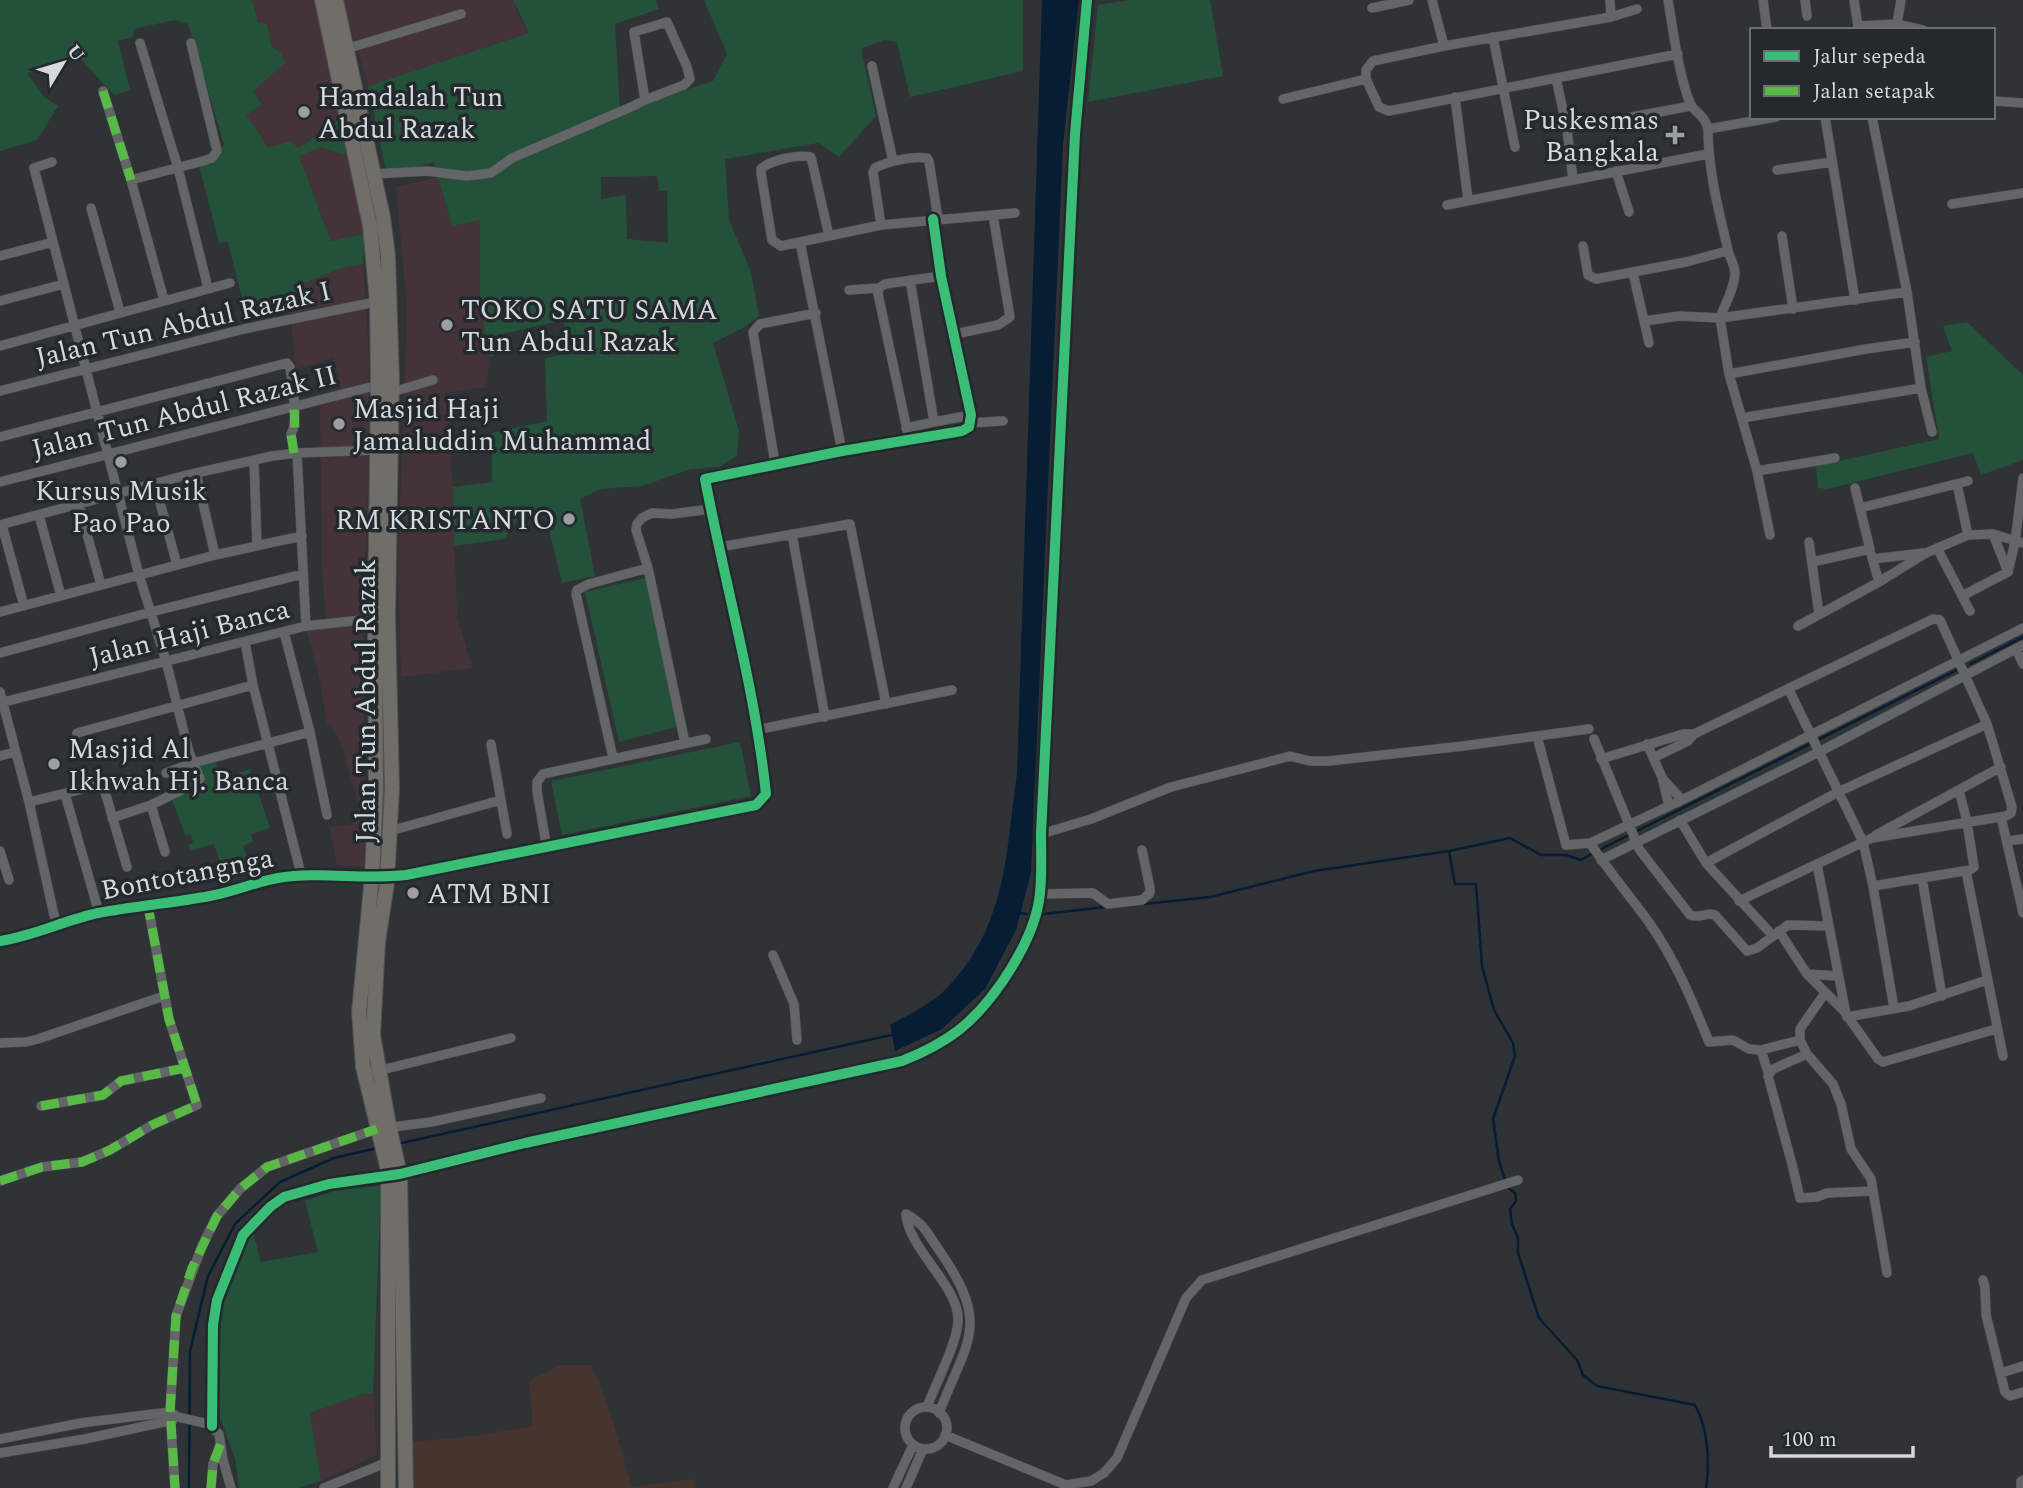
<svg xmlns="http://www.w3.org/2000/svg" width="2023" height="1488" font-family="Spectral,serif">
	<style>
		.commercial { fill: #443439 }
		.education { fill: #45352e }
		.green { fill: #24513a; fill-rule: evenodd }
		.water { fill: #061d33 }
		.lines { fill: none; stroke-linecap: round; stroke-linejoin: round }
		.stream { stroke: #061d33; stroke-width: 2.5 }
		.minor-casing { stroke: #4e5153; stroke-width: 10 }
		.primary-casing { stroke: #4e5153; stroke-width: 16 }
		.minor { stroke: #646567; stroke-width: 9 }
		.primary { stroke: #716d69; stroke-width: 14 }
		.quiet { stroke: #58b947; stroke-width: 9; stroke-dasharray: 18 9; stroke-linecap: butt }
		.cycleway-casing { stroke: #24292e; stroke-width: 15 }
		.cycleway { stroke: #3abd76; stroke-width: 10 }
		.poi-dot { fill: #9b9fa2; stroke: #24292e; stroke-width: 2.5 }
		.labels { text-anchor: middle; stroke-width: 7; stroke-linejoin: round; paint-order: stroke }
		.poi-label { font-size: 28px; fill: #d5d9dc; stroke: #24292e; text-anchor: start }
		.street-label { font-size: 28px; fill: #d5d9dc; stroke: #24292e }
	</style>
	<rect width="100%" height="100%" fill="#303336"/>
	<!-- commercial -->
	<path class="commercial" d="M252,0H315L341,119L298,148L291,141L267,149L262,137L245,115L262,104L253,91L280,52L272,47L267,24L258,23Z
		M342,0H513L518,14L529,33L368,86Z
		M321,147L344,155L347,149L364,234L331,241L299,155Z
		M439,177L452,226L480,220V301L489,358L487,387L445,393L453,487L457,616L472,668L401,677L398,567L407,307L396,187Z
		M363,264L368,341L369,463L363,614L366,867L337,865L329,827L352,824L360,808L340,742L334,729L327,723L319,676L306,629L326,625L322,565L320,405L314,396L341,388L333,358L296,369L290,312L285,296L300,288L302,284L339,269Z
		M363,1393H373L377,1455L321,1481L310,1413Z"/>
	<!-- education -->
	<path class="education" d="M560,1365H592L611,1415L632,1487L693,1479L695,1488H413L412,1442L473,1436L533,1426L529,1381Z"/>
	<!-- green -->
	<path class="green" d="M0,0H252L258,22L267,24L272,47L280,52L286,62L253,91L262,104L246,115L262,137L267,148L291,141L298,148L341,119L347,149L344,155L321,147L299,156L331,241L364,234L363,264L339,269L302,284L300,288L285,296L290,312L248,322L228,242L219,243L199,165L217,158L224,144L188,24L174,20L134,29L133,37L118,41L130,90L114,95L80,58L27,73L44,97L58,106L37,140L0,151Z
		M513,0H656L659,9L615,24L620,111L713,81L727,54L704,0H1023V71L910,97L897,42L884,40L861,49L876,116L839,157L818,143L725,159L729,220L751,272L759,316L743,328L713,343L739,431L737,456L721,466L688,470L642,486L601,489L580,499L595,576L562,583L544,509L519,516L505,539L454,546L453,487L492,482V433L547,421L545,358L567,354L564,320L497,335L494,356L489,358L480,301V220L452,226L434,162L387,176L368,86L529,33ZM657,176L659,191H667L668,243L627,239L626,195L601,199V177Z
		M1130,0H1210L1223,76L1088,102L1098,5Z
		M1967,322L2023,375V460L1981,475L1973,453L1827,489L1818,488L1816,466L1939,439L1926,357L1952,351L1943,326Z
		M650,577L681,726L619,742L585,592Z
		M740,742L751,796L562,835L551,781Z
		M214,758L221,779L250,769L270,828L251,834L253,842L243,846L248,859L222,868L214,844L190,851L188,845L193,843L191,834L185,835L171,796L205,785L198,763Z
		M381,1186L373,1393L363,1394L310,1413L321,1481L298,1488H239L235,1459L220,1417L210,1412L219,1355L220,1296L235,1259L253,1232L261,1262L318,1252L305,1201L337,1190Z"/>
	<!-- water -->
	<path class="water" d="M1042,0H1079L1063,144L1031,873L1016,930L985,989L942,1029L895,1051L890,1025C909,1014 932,1004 948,987C1007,925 1006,852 1017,773Z"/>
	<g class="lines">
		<!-- stream -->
		<path class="stream" d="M1970,664L2023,637
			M1599,850L1959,669
			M1449,851L1455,884H1476L1482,966L1494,1010L1513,1043L1515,1056L1493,1119L1499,1161L1505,1180
			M1144,904L1210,897L1314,871L1449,851L1510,838L1541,855H1566L1581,860L1593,853
			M1021,913L1027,914
			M1043,914L1106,907
			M397,1144L891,1035
			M1507,1187L1515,1193L1516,1201L1510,1209L1512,1224L1518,1238V1253L1539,1318L1577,1360L1583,1375L1597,1386L1695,1405C1708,1428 1710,1462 1706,1488
			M189,1488L190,1351L208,1276L235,1224L280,1182L334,1158L377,1148"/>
		<!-- minor casing -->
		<g class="minor-casing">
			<path id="minor" d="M1432,0L1444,46L1611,17L1637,9
				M1610,0L1611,17
				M1668,0C1673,30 1679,76 1690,103C1694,113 1704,113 1708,129L1776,117
				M1763,0L1767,30
				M1805,0L1807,16
				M1854,0L1858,26
				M1372,8L1409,0
				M1897,24L1901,0
				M1858,30V26L1897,24L1923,30
				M1493,37L1515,147
				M140,43L178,168L208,288
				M346,49L461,14
				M872,66L893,161
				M1556,78L1567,129L1691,106
				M1366,79L1379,107L1389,111L1678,54
				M103,91L131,180
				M1455,97L1468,200
				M1283,99L1366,79V70L1373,61L1444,46
				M1993,101L2023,103
				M1825,117L1855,300
				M1872,117L1907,292
				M1567,129L1573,180L1708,154
				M52,162L34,168L139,575L166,661L189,752L200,779L196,783L151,805L112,818
				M1777,170L1832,162
				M1616,171L1629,212
				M374,174L427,171L467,176L491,173L512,158L631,107L645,100L634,32L667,22L687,67L690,79L684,85L645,100
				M1952,204L2023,193
				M1447,205L1573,180
				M91,208L120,312
				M881,225L873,172L875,168C889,161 911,156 927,158L929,161L938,219
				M1782,236L1793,309
				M800,242L781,246L772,240L761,173V169C770,160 799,154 811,157L829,236
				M1583,246L1588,275L1596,279L1686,262L1727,251
				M0,256L53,242
				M1633,273L1649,343
				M910,280L934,422L971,415
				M879,288L878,294L909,439
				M849,290L879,288L885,284L941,276
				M164,300L131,180L203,161L212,158L217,151L191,43
				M0,301L64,284
				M1645,321L1679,316L1720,318C1725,304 1735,287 1735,272C1734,263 1728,255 1727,246C1718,208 1708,169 1708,129
				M955,334L998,325L1010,317L993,215
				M0,346L230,283
				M1729,374L1866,349L1915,342
				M0,391L244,329L380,301
				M392,392L433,380
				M1742,418L1921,388
				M970,423L1003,421
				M906,428L934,422
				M0,437L287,363L290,367C292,382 299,422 291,434L294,453
				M842,451L800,242L881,225L1015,213
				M297,453L306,626
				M1835,458L1757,471L1729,374L1720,318L1907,292L1921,388L1932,432
				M254,460L257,546
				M775,463L753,332L760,324L816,313
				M1757,471L1770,535
				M196,473L215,555
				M0,482L378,385
				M155,484L177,565
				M1957,484L1968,535
				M79,505L101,585
				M1860,508L1968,481
				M39,515L61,596
				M0,525L183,476L272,456L297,453L378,450
				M2,525L24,606
				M792,534L825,717
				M1809,542L1819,614
				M720,547L850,524L886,704
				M1937,548L1970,611
				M1871,554L1879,582
				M1873,559L1923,553
				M1812,562L1870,549L1855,488
				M2008,572L2015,542L2023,478
				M1962,596L2008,572L1993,534
				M0,612L215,555L302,536
				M1798,626L1879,582L1926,553L1968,535L1993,534L2023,543
				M284,632L310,732L327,815
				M245,642L253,685L301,874
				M2016,649L2023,664
				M0,653L151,612L303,574
				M1789,690L1863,842L1873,886L1894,1008
				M0,692L29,802L56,924
				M0,703L306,626L380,618
				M756,730L952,690
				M77,733L253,685
				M1537,736L1566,845L1590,843C1608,870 1629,895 1648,921C1675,959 1692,1000 1709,1042L1733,1040L1749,1049L1761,1050L1800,1040
				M1594,739L1639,849L1690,915C1698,919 1706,912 1715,915L1747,951L1757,948L1788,925L1828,926
				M685,743L648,568L636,530L637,524L642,518L652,513L672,514L711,509
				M491,744L507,834
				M1647,744L1662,777L1669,806
				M0,756L15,752
				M613,758L576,594L577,590L589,584L648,568
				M1653,758L1688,741L1694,734L1933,619L1940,620L1987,724L2012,807L2011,813L2006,816L1872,838L1739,901
				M1601,759L1683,734H1694
				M166,773L193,763L310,732
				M1663,779L1682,800
				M103,785L127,867
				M65,794L99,913
				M29,802L129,778
				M151,805L165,852
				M2001,817L2023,913
				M1680,820L1706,863L1773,936
				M390,831L501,800
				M1041,834L1091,819L1171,787L1283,758L1290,756L1310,761H1329L1463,746L1589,729
				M1876,835L2001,767
				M2007,841L2023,839
				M1590,843L1682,800L2023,628
				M547,849L537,791V782L543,774L706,739
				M0,851L9,880
				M1601,860L1819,752L2023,645
				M1706,863L1838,792L1987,724
				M1817,864L1846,1014L1878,1059L1883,1062L1996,1029
				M1966,871L2003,1056
				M1922,878L1942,996
				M1873,886L1970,870L1974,867L1967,822L1959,790
				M1040,894L1093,893L1108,904L1142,900L1150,893V888L1142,850
				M1779,931L1807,974L1845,1012
				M0,941C34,936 65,920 98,913C135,906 173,903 210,896C233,892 255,882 278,878C320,871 363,880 406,875L756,805L766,794C755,688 725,584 705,479L842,451L962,431L969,427L971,415L941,276L933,219
				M773,955L794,1004L797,1040
				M1807,974L1838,976
				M1825,993L1800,1029V1040L1807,1054L1833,1084L1841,1104L1851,1149L1871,1179L1887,1273
				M1847,1017L1909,1006L1987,980
				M0,1043L26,1042L38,1039L164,996
				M1761,1050L1768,1072
				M1807,1054L1773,1069L1768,1076L1792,1164L1800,1198L1817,1197L1827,1193L1873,1191
				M365,1074L511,1038
				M41,1106L103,1095L121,1081L185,1068
				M0,1181L42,1167L82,1162L110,1150L152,1125L197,1105L169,1019L148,906
				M1983,1280L1985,1287L1986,1315L2005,1392L2010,1396L2023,1392
				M2001,1373L2023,1366
				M927,1407C935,1385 958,1342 958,1320C959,1286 908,1249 906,1214C926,1225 928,1235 941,1253C991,1326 967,1340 939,1413
				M905 1428a21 21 0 1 1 42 0a21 21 0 1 1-42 0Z
				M212,1426L213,1325L217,1300L243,1235L270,1207L284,1197L329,1184L400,1174L525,1143L902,1061C922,1053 941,1044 959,1030C994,1002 1036,939 1040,893C1042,874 1041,853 1041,834L1075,134L1087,0
				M945,1435L1066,1485L1091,1481L1104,1473L1117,1458L1186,1298L1202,1280L1518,1180
				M0,1439L81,1423L170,1412L178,1417L208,1424L219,1434L223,1460L231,1488
				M0,1453L85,1439L173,1420
				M175,1488L170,1412L176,1316L202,1246L217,1216L240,1189L267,1167L377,1129L431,1122L541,1098
				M211,1488L213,1464L220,1445
				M324,1488L388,1462
				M893,1488L913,1445
				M906,1488L923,1449
				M2021,1488V1481L2023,1480"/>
		</g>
		<!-- primary casing -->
		<g class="primary-casing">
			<path id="primary" d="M322,0L370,226L377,302L378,385L375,617L376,790L372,876L359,1012L363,1067L388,1170V1488
				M336,0L383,217L388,256L392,380L388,617L392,788L387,883L378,942L373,1035L389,1126L400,1174L406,1488"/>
		</g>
		<!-- minor -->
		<use href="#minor" class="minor"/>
		<!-- primary -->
		<use href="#primary" class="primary"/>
		<!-- quiet -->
		<path class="quiet" d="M103,91L131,180
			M294,453L291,434L295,429L294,407
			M41,1106L103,1095L121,1081L185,1068
			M0,1181L42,1167L82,1162L110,1150L152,1125L197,1105L169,1019L148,906
			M170,1412L176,1316L192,1268L217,1216L240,1189L267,1167L377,1129
			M171,1421L175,1488
			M211,1488L213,1464L221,1443"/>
		<!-- cycleway casing -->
		<g class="cycleway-casing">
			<path id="cycleway" d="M0,941C34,936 65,920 98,913C135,906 173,903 210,896C233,892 255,882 278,878C320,871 363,880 406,875L756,805L766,794C755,688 725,584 705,479L842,451L962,431L969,427L971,415L941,276L933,219
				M212,1426L213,1325L217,1300L243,1235L270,1207L284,1197L329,1184L400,1174L525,1143L902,1061C922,1053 941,1044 959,1030C994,1002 1036,939 1040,893C1042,874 1041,853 1041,834L1075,134L1087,0"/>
		</g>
		<!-- cycleway -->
		<use href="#cycleway" class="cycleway"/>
	</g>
	<!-- markers -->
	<g class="poi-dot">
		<circle cx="304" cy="112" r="7"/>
		<path d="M1671.5 124.5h7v7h7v7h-7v7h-7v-7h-7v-7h7z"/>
		<circle cx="447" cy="325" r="7"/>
		<circle cx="339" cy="424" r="7"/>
		<circle cx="121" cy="462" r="7"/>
		<circle cx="569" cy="519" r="7"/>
		<circle cx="54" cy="764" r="7"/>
		<circle cx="413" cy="893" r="7"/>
	</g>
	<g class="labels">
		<!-- poi labels -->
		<g class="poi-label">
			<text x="318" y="106">Hamdalah Tun<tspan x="318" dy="32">Abdul Razak</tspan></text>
			<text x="1659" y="129" text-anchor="end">Puskesmas<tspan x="1659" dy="32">Bangkala</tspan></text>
			<text x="461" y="319">TOKO SATU SAMA<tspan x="461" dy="32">Tun Abdul Razak</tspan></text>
			<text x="353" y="418">Masjid Haji<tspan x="353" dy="32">Jamaluddin Muhammad</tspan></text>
			<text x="121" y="500" text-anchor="middle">Kursus Musik<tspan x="121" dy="32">Pao Pao</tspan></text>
			<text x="555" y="529" text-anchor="end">RM KRISTANTO</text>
			<text x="68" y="758">Masjid Al<tspan x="68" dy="32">Ikhwah Hj. Banca</tspan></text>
			<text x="427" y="903">ATM BNI</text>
		</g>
		<!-- street labels -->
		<g class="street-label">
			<text transform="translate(183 323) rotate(-13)" y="10">Jalan Tun Abdul Razak I</text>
			<text transform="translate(184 411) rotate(-14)" y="10">Jalan Tun Abdul Razak II</text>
			<text transform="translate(189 632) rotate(-14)" y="10">Jalan Haji Banca</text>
			<text transform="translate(365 701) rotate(-90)" y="10">Jalan Tun Abdul Razak</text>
			<text transform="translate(187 873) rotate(-11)" y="10">Bontotangnga</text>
		</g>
	</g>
	<!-- legend -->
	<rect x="1750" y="28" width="245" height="91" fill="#24292e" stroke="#6b6f74" stroke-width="2"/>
	<rect x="1764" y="51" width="35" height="10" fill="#3abd76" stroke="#6b6f74" stroke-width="2"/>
	<text x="1813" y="63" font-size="21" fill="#d5d9dc">Jalur sepeda</text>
	<rect x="1764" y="86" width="35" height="10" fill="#58b947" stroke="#6b6f74" stroke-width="2"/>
	<text x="1813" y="98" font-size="21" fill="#d5d9dc">Jalan setapak</text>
	<!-- north arrow -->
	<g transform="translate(63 63) rotate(52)" stroke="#24292e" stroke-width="5" paint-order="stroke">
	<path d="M0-5L12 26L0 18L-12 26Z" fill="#d5d9dc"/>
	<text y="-10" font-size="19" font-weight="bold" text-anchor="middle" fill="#d5d9dc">U</text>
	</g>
	<!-- scale -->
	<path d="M1771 1446v10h142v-10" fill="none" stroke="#d5d9dc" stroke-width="3.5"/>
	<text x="1782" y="1446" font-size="21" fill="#d5d9dc" stroke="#24292e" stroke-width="5" paint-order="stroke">100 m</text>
</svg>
